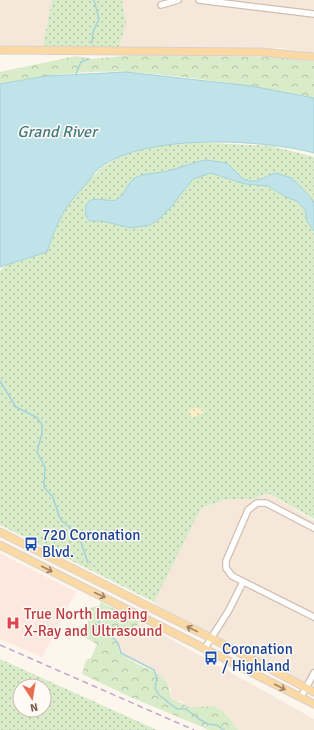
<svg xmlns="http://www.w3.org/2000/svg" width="314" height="730" font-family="Signika,sans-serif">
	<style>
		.residential { fill: #f5e8da }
		.commercial { fill: #fde8e0 }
		.grass { fill: url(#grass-dots); fill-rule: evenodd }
		.forest { fill: url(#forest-crowns) }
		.sand { fill: url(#sand-dots) }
		.water { fill: #bfe3e8; stroke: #a5d3da }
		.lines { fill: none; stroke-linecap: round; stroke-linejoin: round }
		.stream { stroke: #a5d3da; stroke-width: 1.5 }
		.minor-casing { stroke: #d1beb0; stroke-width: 8 }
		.major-casing { stroke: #dad1cd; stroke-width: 9 }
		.minor { stroke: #fff; stroke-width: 5.5 }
		.major { stroke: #fbd9a5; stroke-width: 7 }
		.rail { stroke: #b9a8c9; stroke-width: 1.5; stroke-dasharray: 6 4; stroke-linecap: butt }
		.oneway { stroke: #a18267 }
		.labels { text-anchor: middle; stroke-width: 3; stroke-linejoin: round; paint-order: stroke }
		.transit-label { font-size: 15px; fill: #164399; stroke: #fffaf3; text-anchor: start }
		.health-label { font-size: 15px; fill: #be3a42; stroke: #fffaf3; text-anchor: start }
		.water-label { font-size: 16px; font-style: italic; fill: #437c86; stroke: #fffaf3 }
	</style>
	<defs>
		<pattern id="grass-dots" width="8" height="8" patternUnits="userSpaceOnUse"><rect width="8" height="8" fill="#d8ecc9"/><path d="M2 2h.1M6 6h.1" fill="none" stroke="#b4c2a5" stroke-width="1.8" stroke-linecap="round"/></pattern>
		<pattern id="forest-crowns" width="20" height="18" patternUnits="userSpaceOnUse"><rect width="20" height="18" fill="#d8ecc9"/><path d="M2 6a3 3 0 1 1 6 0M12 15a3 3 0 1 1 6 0" fill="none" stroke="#b4c2a5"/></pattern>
		<pattern id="sand-dots" width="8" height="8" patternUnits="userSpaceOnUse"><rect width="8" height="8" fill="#fcefc7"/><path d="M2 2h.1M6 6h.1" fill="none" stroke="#d1c5a4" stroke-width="1.8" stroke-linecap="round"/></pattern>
	</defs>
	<rect width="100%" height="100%" fill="#fdf6ec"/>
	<!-- residential -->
	<path class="residential" d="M0,0H52L42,49L0,46Z
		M122,0H314V53L281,48L119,47L125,23Z
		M270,494L314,521V693L156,605L154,602L201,508L226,499H255L261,495Z
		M140,622L314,719V730H238L214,706L188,707L181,701H175L170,698L171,689L150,668L124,657L113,638L112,634L116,631L128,629Z"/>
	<!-- commercial -->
	<path class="commercial" d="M0,553L76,592L42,657L0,639Z"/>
	<!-- grass -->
	<path class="grass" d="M52,0H122L126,23L119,47L42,49Z
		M172,141L272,146L314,157V519L270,494L261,495L255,499H226L201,508L154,602L0,525V271L102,167L127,153Z
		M0,659L157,730H0ZM20,686H44V710H20Z"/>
	<!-- forest -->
	<path class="forest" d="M133,55L274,57L314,62V98C252,86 190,76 127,72C85,70 42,76 0,84V72L76,56L92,59Z
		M101,602L140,622L136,626L112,634L113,638L119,643V651C133,670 173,667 170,698C176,702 182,702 188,707L214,706L223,711L238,730H209L128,696L82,674L86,660L91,658L97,644L86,638L90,608L99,606Z"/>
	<!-- sand -->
	<path class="sand" d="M196,407L199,409L203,408L204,412L192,418L188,411Z"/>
	<!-- water -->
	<path class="water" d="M126,72L251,86L314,98V153C263,139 136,132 95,172C93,174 91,179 88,182C83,188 77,194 72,200C60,215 53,234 47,252L0,267V84L46,76Z
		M206,160L227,163L243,179L250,181H256L275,173L292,178L312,199L314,205V231L307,221L305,210L297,201L286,197L268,186L245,184L211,173L193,179L172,206L158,220L150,225L131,228L102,221H89L86,216C81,188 110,205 118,199C125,194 127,183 135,178C146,172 160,174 171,170C183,167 194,162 206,160Z"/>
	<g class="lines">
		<!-- stream -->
		<path class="stream" d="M92,43L93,32L99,19L94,0
			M76,74L81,62L89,59
			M0,381L16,407L36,417L42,424V433L37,452L45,467L44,487L53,497L59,516L62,521L79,536L88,563
			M97,607L99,623L118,643L121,653L154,670L157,678L155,688L159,695L177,709H186L199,719L208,724L217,725L224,730"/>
		<!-- minor casing -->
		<g class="minor-casing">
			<path id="minor" d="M199,0L314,14
				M161,5L178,0
				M314,528L266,503H257L248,510L226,561V568L232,576L314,617
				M205,648L229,610L243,582
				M301,697L314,673"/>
		</g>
		<!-- major casing -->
		<g class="major-casing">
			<path id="major" d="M0,50L262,52L314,57
				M0,532L211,638L314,692
				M0,545L314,704"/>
		</g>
		<!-- minor -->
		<use href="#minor" class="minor"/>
		<!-- major -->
		<use href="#major" class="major"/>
		<!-- rail -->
		<path class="rail" d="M0,645L194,730"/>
	</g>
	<!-- one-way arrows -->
	<defs><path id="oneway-shaft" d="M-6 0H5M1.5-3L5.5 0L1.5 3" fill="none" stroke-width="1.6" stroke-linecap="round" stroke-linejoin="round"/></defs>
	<g class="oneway">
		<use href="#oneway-shaft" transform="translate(47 569) rotate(27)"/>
		<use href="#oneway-shaft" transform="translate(100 595) rotate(25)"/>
		<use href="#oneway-shaft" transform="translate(192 629) rotate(-154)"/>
		<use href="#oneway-shaft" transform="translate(280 687) rotate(27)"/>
	</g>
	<!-- icons -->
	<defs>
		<g id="bus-bare" transform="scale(1.08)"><path d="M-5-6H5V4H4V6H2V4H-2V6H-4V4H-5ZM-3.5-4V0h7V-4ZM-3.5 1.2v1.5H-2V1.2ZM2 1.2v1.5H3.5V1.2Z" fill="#1a4fb4" stroke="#fffaf3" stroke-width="2.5" paint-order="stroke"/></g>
		<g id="hospital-bare" transform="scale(1.08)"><path d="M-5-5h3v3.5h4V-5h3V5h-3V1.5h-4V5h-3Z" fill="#e0444e" stroke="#fffaf3" stroke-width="2.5" paint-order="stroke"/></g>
	</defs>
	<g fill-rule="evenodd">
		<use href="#bus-bare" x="31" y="544"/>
		<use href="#hospital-bare" x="13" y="623"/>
		<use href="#bus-bare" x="211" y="658"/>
	</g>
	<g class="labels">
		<!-- transit labels -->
		<g class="transit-label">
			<text x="42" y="540">720 Coronation<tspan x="42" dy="17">Blvd.</tspan></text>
			<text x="222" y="654">Coronation<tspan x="222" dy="17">/ Highland</tspan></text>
		</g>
		<!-- health labels -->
		<g class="health-label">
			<text x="24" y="619">True North Imaging<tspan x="24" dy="17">X-Ray and Ultrasound</tspan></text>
		</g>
		<!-- water labels -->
		<g class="water-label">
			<text x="57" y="137">Grand River</text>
		</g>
	</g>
	<!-- north arrow -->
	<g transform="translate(32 698) rotate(168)"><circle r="19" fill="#fffaf3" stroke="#cabbb1"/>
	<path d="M0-3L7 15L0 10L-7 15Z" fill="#e76f51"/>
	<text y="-6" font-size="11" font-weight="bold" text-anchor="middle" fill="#7a5c4d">N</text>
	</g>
</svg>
